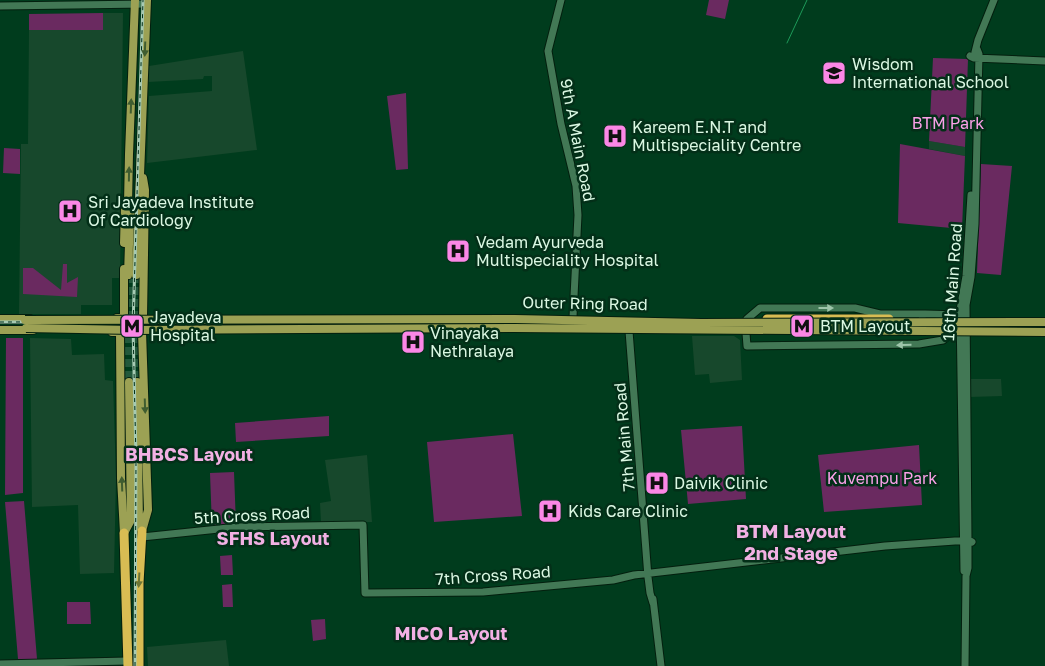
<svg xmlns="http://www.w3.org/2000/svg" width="1045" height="666" font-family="'Golos Text',sans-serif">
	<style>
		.built { fill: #17482c }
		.green { fill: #6a2a60 }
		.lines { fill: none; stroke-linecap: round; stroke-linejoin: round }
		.stream { stroke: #1d9a59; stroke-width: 1 }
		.primary-tunnel { stroke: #21583b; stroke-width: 8; stroke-dasharray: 8 4; stroke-linecap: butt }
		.secondary-casing { stroke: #031f0e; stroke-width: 9 }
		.primary-casing { stroke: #031f0e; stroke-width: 10 }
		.highway-casing { stroke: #031f0e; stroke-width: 11 }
		.secondary { stroke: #427855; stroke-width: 7 }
		.primary { stroke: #9ca154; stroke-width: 8 }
		.highway { stroke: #d8bc53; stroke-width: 9 }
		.rail-casing { stroke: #a6cab3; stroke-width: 3 }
		.rail { stroke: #032f18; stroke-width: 1; stroke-dasharray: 4; stroke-linecap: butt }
		.primary-bridge-casing { stroke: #031f0e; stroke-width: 10; stroke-linecap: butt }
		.primary-bridge { stroke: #9ca154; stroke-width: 8 }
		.oneway { fill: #405d30 }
		.oneway2 { fill: #9ec5aa }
		.oneway3 { fill: #6e7636 }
		.labels { text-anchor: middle; stroke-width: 5; stroke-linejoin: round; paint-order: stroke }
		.poi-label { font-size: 16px; fill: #dbf8e3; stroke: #032f18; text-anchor: start }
		.park-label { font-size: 16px; fill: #fba1e9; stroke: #032f18 }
		.street-label { font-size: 16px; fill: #dbf8e3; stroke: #032f18 }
		.neighbourhood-label { font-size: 18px; font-weight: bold; fill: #f2b1e4; stroke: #032f18 }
		.quarter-label { font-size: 19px; font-weight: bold; fill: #f2b1e4; stroke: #032f18 }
	</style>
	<rect width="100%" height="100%" fill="#003c1d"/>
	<!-- built -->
	<path class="built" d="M103,13H123L120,278H112V305H81V314H19L21,144H28L29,30H103Z
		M243,51L257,150L147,163L149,96L212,91V76H204L203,79L148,82L149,66Z
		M929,141L965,147V156L929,149Z
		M692,336H734L740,340L742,380L710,383L709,374L695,375Z
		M30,338L71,339L72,355L104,354L105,380L113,381L116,478L114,573L80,574L78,505L32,507Z
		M969,379H1001L1002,396L969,397Z
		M367,455L372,522H321L320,503L331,501L325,460Z
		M226,640L229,666H148L147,647Z"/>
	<!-- green -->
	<path class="green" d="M709,0H729L725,19L706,15Z
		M103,13V30H29V14Z
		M933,58L968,59L965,147L929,141Z
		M406,93L408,169L396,170L387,96Z
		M900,144L965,156L962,229L898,223Z
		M4,148L20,149V174L3,173Z
		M981,164L1012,166L1001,275L977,273Z
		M63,264H67V283L78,277L77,297L23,294V268H33L61,290Z
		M6,338H23V493L5,495Z
		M329,416V436L236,442L235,423Z
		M742,426L746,499L688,504L681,430Z
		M513,434L522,516L434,522L427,442Z
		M919,445L922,505L824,512L818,455Z
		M234,472L236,525L212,527L210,473Z
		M24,501L37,659H18L5,502Z
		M232,555L233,575H221L220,556Z
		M232,584L233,607H223L222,585Z
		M67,602H90L91,624H67Z
		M325,619L326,639L313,641L311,620Z"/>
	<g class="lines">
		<!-- stream -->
		<path class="stream" d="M787,43L807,0"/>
		<!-- primary-tunnel -->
		<path class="primary-tunnel" d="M128,275L129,382
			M136,275L137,382"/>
		<!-- secondary casing -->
		<g class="secondary-casing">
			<path id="secondary" d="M561,0L548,51L561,124L576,186L578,215L573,317
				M0,6L146,4
				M975,52L978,40L994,0
				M970,56L974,58L1045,61
				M922,316L925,314L960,315
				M747,319L760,308H855L880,314H925
				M629,331L648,577L650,593L653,603
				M746,333L747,346L919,344L943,340L950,334
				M142,537L238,527L363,525L365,593L483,592L613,580L634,575L885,546L955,541L968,540L972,542
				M964,571L960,310L966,276L971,195
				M653,599L661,666
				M0,664L127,661
				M965,666L966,576L968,568V540L966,305L971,277L975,224L979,54L977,49"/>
		</g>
		<!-- primary casing -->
		<g class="primary-casing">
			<path id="primary" d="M143,178L145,190L143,318
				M124,243L125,207L128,204
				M128,275L130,213L128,204L129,154L135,0
				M136,275L147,0
				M117,318H124V269
				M0,319H30
				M0,330H33
				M112,332H120L121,478L124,533
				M137,382L139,524L141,529
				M142,531L148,510L142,332
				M124,533L131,520L129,382"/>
		</g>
		<!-- highway casing -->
		<g class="highway-casing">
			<path id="highway" d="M767,319H889
				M124,533L128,666
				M139,666V583L142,531"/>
		</g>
		<!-- secondary -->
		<use href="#secondary" class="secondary"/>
		<!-- primary -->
		<use href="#primary" class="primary"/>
		<!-- highway -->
		<use href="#highway" class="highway"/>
		<!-- rail casing -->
		<g class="rail-casing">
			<path id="rail" d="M0,322L515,321L701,324L1045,326
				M135,666L136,459L133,326L143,0"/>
		</g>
		<!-- rail -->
		<use href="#rail" class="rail"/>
		<!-- primary-bridge casing -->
		<g class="primary-bridge-casing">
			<path id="primary-bridge" d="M25,320L515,319L701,323L1045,322
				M26,328L133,330L514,328L1045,332"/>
		</g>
		<!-- primary-bridge -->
		<use href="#primary-bridge" class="primary-bridge"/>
	</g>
	<!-- one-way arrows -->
	<defs><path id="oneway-solid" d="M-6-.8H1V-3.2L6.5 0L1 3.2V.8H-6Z" transform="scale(1.25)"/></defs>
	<g class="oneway">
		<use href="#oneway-solid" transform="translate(145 49) rotate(92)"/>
		<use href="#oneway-solid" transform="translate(131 106) rotate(-88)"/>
		<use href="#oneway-solid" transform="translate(129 174) rotate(-89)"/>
		<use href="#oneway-solid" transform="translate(145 406) rotate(88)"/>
		<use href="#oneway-solid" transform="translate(122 484) rotate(-92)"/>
	</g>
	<g class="oneway2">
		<use href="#oneway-solid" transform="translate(826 308)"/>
		<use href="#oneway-solid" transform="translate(904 345) rotate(178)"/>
	</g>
	<use class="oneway3" href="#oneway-solid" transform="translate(139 580) rotate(93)"/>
	<!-- icons -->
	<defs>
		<g id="university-square" transform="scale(1.25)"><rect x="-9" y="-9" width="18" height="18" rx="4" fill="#fb87e6" stroke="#032f18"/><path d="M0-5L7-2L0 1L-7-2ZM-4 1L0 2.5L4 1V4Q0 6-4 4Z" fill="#111"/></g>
		<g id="hospital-square" transform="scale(1.25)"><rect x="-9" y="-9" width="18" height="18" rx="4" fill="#fb87e6" stroke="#032f18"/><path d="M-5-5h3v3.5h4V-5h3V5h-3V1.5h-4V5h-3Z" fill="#111"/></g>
		<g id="metro-square" transform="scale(1.25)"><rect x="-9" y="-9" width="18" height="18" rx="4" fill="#fb87e6" stroke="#032f18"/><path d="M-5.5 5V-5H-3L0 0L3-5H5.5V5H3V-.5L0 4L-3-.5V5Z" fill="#111"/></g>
	</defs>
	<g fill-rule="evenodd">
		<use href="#university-square" x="834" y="73"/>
		<use href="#hospital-square" x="615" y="136"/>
		<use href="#hospital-square" x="70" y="211"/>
		<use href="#hospital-square" x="458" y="251"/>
		<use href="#metro-square" x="132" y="326"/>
		<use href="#metro-square" x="802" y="326"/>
		<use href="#hospital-square" x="413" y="342"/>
		<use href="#hospital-square" x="657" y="483"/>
		<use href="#hospital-square" x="550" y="511"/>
	</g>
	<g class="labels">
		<!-- poi labels -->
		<g class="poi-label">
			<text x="852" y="70">Wisdom<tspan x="852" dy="18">International School</tspan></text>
			<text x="632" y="133">Kareem E.N.T and<tspan x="632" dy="18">Multispeciality Centre</tspan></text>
			<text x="88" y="208">Sri Jayadeva Institute<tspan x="88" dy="18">Of Cardiology</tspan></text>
			<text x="476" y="248">Vedam Ayurveda<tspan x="476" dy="18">Multispeciality Hospital</tspan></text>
			<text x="150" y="323">Jayadeva<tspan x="150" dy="18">Hospital</tspan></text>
			<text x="820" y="332">BTM Layout</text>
			<text x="430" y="339">Vinayaka<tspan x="430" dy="18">Nethralaya</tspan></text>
			<text x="674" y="489">Daivik Clinic</text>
			<text x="568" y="517">Kids Care Clinic</text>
		</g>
		<!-- park labels -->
		<g class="park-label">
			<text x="948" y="129">BTM Park</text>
			<text x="882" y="484">Kuvempu Park</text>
		</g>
		<!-- street labels -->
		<g class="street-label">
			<text transform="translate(578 140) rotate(79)" y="6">9th A Main Road</text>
			<text transform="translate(952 282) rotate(-86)" y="6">16th Main Road</text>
			<text transform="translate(585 303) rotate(1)" y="6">Outer Ring Road</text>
			<text transform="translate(624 437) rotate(-95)" y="6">7th Main Road</text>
			<text transform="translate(252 515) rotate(-3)" y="6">5th Cross Road</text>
			<text transform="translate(493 575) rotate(-4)" y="6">7th Cross Road</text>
		</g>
		<!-- neighbourhood labels -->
		<g class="neighbourhood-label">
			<text x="189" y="461">BHBCS Layout</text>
			<text x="273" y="545">SFHS Layout</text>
			<text x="451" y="640">MICO Layout</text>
		</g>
		<!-- quarter labels -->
		<g class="quarter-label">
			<text x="791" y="538">BTM Layout<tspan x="791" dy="22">2nd Stage</tspan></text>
		</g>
	</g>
</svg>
